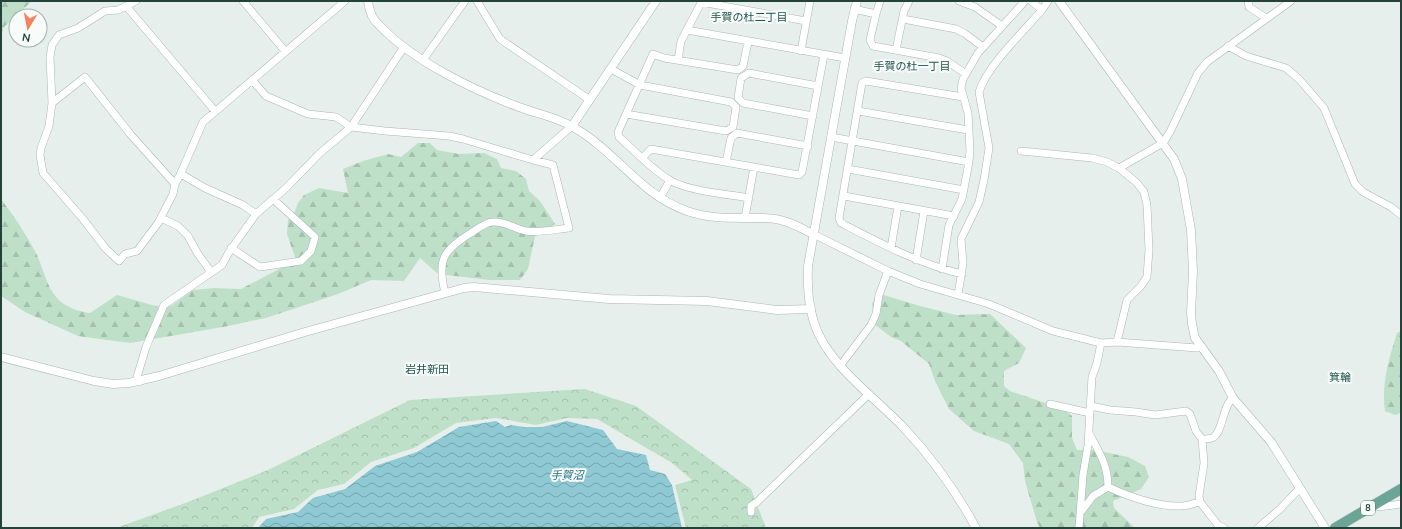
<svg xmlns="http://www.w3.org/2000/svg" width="1402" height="529" font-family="'Nunito Sans','Noto Sans JP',sans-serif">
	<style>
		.forest { fill: url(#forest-firs) }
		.park { fill: url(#park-crowns) }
		.water { fill: url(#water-waves) }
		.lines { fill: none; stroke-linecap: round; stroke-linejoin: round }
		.minor-casing { stroke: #a8b8b2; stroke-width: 8 }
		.tertiary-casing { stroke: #a8b8b2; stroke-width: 9 }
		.primary-casing { stroke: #c2cac8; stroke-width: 11 }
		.minor { stroke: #fff; stroke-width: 7 }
		.tertiary { stroke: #fff; stroke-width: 8 }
		.primary { stroke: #6aa596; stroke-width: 10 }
		.labels { text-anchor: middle; stroke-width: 4; stroke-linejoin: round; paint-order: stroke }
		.shield { fill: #f7fbf9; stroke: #637a73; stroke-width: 1 }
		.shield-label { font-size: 9px; font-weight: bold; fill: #24423a }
		.neighbourhood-label { font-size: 11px; fill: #1f5548; stroke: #f7fbf9 }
		.water-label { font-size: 11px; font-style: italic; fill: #1c6f80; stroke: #f7fbf9 }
	</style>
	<defs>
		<pattern id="forest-firs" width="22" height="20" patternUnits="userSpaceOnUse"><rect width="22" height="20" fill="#bfe0c8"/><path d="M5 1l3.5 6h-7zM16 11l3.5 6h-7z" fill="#a4c1ad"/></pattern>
		<pattern id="park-crowns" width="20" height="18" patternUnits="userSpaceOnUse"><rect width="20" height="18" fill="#bfe0c8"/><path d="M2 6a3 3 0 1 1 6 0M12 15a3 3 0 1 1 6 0" fill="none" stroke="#a4c1ad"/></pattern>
		<pattern id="water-waves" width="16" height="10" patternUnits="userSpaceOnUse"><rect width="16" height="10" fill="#8ec9d4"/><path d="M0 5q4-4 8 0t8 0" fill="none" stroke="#74a5ad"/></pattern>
	</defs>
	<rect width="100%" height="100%" fill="#e6efeb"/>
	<!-- forest -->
	<path class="forest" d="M1,1H32L4,27L1,36Z
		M418,143H430L437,150L459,154L484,153L497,159L501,168L516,171L526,179L529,191L540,201L555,224L535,236L528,269L520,280H489L438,274L420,258L404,281L371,280L338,294L266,318L223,327L130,343L78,336L25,312L1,296V199C14,216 26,234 36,253C43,267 46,286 57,298C66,308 78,311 90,313L117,295L159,307L171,306L193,290L214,288L241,289L296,260L287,234L288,220L295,211L298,203L304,195L319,188L348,193L343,169L363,161L388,154L401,157Z
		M877,293L920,306L956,315L990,314L1026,348L1019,363L1004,371V386L1010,391L1063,409L1072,416V438L1077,450H1094L1128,457L1145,466L1149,477L1141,489L1113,501L1114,508L1135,528H1040L1037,522L1025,481L1023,463L1009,444L974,431L949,409L935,381L929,364L901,341L891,337L874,324L872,304Z
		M1401,331V413L1395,415L1385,411C1381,385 1389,358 1397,333Z"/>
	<!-- park -->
	<path class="park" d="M585,389L636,406L751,489L766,528H686L675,485L692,480L672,463L597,419L567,418L536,425L496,418L456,423L414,448L371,462L344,484L318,490L294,509L259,517L252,528H116L188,502L268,470L410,400Z"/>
	<!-- water -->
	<path class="water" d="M496,421L505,427L511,425L524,427H542L567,421L603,430L617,449L646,455L650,470L665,474L672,485L682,528H258L266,519L298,512L313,498L345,489L375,466L417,452L459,427Z"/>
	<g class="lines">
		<!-- minor casing -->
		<g class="minor-casing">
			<path id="minor" d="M136,1L118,10L105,11L78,28L59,35L52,45L50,57L52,103L49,126L41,148L40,155L43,173L83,219L106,249L119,261L125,254L137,251L158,223L173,194L175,184L180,175L203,122L345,1
				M243,1L285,51
				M477,1L500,39L590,100
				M880,1L876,14L870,40L873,46L939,58L947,61L966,74
				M959,1L975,7L1002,26
				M1031,1L1042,10L1048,1
				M1248,1L1249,7L1266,18
				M701,2L806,21
				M126,6L215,111
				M854,9L876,14
				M903,19L956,29L964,33L983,47
				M687,30L845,58
				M748,42L743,66L738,70L664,58L653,54L618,132L619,137C635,151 652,170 671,181C690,191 726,194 749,198
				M1228,46L1246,56L1286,68L1299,79L1324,108L1355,184L1363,192L1391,207L1401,215
				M896,50L904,11L909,1
				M801,51L810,1
				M423,60L465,1
				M678,60L681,41L702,1
				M611,69L640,85L731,102L736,107L733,127L726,131L626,114
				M252,80L266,96L308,114L336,117L351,127L385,131L449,136L463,139L533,160
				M52,103L85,77L131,135L175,184
				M858,111L968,130
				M813,116L743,103L738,98L741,78L749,73L818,86
				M831,137L969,162
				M1021,151L1092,158L1107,162L1119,168L1137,183L1144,192L1147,205L1149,250L1147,277L1141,286L1127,300L1117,342
				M642,158L651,149L799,175L802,172L824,55
				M726,162L731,138L737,133L808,146
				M1119,168L1163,143L1170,132L1198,73L1207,62L1291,1
				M848,169L964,190
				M181,174L205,188L243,205L256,214
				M844,196L954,216
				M660,198L670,180
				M161,218L178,226L188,236L198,254L211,272
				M745,218L754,167
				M813,234L888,271L920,284L989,304L1053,331L1101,343L1117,342L1197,348L1202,347
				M231,248L260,267L301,261L311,251L315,237L273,199
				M891,248L898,206
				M916,260L924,211
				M942,269L949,225L962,199L969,162L970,150L968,113L961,88L963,79L978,53L1025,1
				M962,274C919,264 880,243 841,223L839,218L862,83L866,81L963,97
				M445,293C437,260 443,250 471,233C477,229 486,222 493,222C505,221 515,229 526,231C538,233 557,229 569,228L553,165L533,160L572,126
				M958,295L963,263L961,239L979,202L984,180L989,148L979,92C987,66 1023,32 1042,10
				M840,366L871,325L876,314L879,295L888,271
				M139,382L137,377L146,347L164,305L222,265L229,252L256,214L286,188L320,153L351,127L404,47
				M1050,404L1090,413
				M1091,406L1110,410L1136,412L1155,415L1186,411L1190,414L1196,431L1202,439L1204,463L1199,496L1200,502L1218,525L1224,528
				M1202,439C1205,439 1209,439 1212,438C1223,434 1222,406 1233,398
				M1108,487C1130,497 1157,507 1181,506C1187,506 1194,503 1200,502
				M1377,503L1379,507L1401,504
				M751,512V506L757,502L869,394
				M1081,512L1093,496L1108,487C1108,465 1099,452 1089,433
				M1079,528L1083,475L1088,445L1092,377L1097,363L1101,343
				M1258,528L1280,509L1299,489"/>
		</g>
		<!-- tertiary casing -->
		<g class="tertiary-casing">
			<path id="tertiary" d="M368,1C369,10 372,19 379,25C413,61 473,90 519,107C537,114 557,117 573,127C616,151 639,194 687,211C706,218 727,218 747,218C758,218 769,217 780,220C791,222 803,229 813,234
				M857,1L852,21L808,266C807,289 809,314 819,335C838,373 877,399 905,429C933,459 957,493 976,528
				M1059,1L1174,159L1182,179L1191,230L1193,271L1191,313L1192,324L1195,338L1219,371L1233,398L1271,442L1325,528
				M572,126L656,1
				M1,357L94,381L113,384L129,383L159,376L305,332L464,288L474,287L609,299L707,301L777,310L811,309"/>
		</g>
		<!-- primary casing -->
		<g class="primary-casing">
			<path id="primary" d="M1335,528L1401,489"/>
		</g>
		<!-- minor -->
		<use href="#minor" class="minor"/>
		<!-- tertiary -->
		<use href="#tertiary" class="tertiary"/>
		<!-- primary -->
		<use href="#primary" class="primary"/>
	</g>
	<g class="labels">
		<!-- shield labels -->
		<rect class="shield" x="1361" y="501" width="14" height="14" rx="3"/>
		<g class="shield-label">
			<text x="1368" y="511">8</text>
		</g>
		<!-- neighbourhood labels -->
		<g class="neighbourhood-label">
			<text x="749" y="21">手賀の杜二丁目</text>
			<text x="912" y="70">手賀の杜一丁目</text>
			<text x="427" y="373">岩井新田</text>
			<text x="1340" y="381">箕輪</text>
		</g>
		<!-- water labels -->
		<g class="water-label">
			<text x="567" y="479">手賀沼</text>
		</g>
	</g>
	<!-- border -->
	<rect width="1402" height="529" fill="none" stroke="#24423a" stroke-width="4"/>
	<!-- north arrow -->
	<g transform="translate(28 28) rotate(190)"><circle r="19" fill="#f7fbf9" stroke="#a3b1ad"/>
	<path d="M0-3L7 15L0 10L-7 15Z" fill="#f4845f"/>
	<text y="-6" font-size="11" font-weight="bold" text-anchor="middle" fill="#24423a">N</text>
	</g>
</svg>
